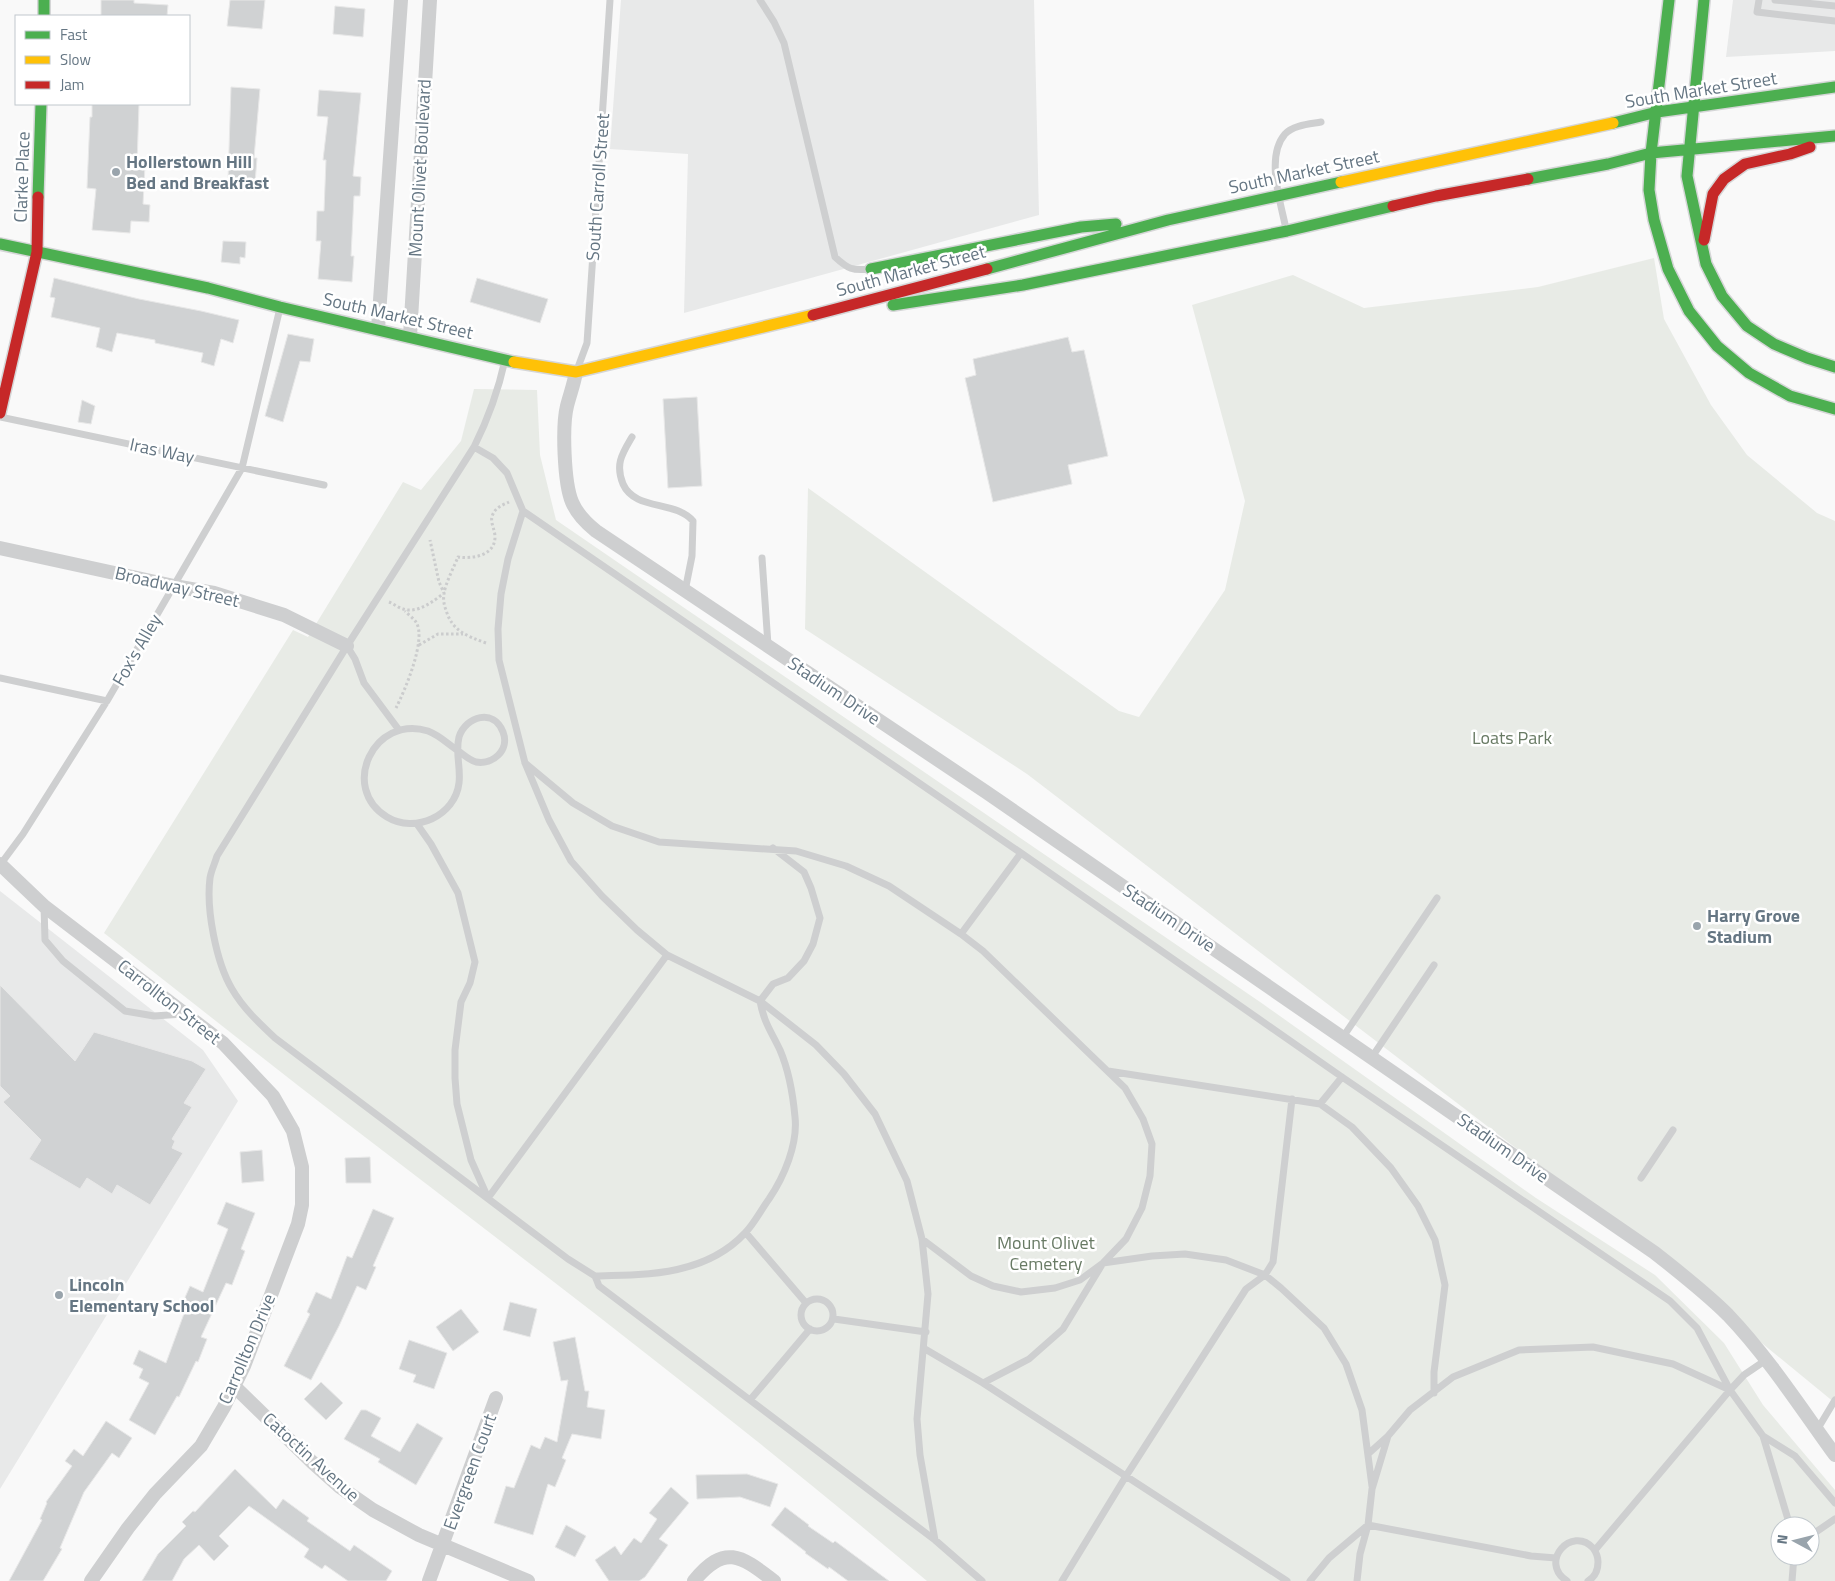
<svg xmlns="http://www.w3.org/2000/svg" width="1835" height="1581" font-family="'Titillium Web',sans-serif">
	<style>
		.built { fill: #e8e9e9 }
		.green { fill: #e8ebe6; fill-rule: evenodd }
		.building { fill: #d0d2d3; stroke: #e8e8e8 }
		.lines { fill: none; stroke-linecap: round; stroke-linejoin: round }
		.fast-casing { stroke: #d5d6d7; stroke-width: 14 }
		.slow-casing { stroke: #d5d6d7; stroke-width: 14 }
		.jam-casing { stroke: #d5d6d7; stroke-width: 14 }
		.path { stroke: #cbcccd; stroke-width: 3; stroke-dasharray: 2.5 2.5; stroke-linecap: butt }
		.lane { stroke: #cecfd0; stroke-width: 7 }
		.street { stroke: #cecfd0; stroke-width: 14 }
		.fast { stroke: #4caf50; stroke-width: 11 }
		.slow { stroke: #ffc107; stroke-width: 11 }
		.jam { stroke: #c62828; stroke-width: 11 }
		.poi-dot { fill: #99a4ac; stroke: #fff; stroke-width: 2 }
		.labels { text-anchor: middle; stroke-width: 5; stroke-linejoin: round; paint-order: stroke }
		.street-label { font-size: 18px; fill: #657683; stroke: #fff }
		.poi-label { font-size: 18px; font-weight: bold; fill: #657683; stroke: #fff; text-anchor: start }
		.park-label { font-size: 18px; fill: #687a64; stroke: #fff }
	</style>
	<rect width="100%" height="100%" fill="#f9f9f9"/>
	<!-- built -->
	<path class="built" d="M621,0H1034L1039,215L684,313L688,154L610,149Z
		M1733,0H1835V51L1726,57Z
		M0,891L203,1050L238,1101L0,1489Z"/>
	<!-- green -->
	<path class="green" d="M1654,258L1664,319L1711,405L1747,455L1817,513L1835,521V1403L1636,1240L1027,774L805,629L808,488L1119,711L1139,717L1225,590L1245,501L1192,305L1293,275L1364,308L1538,287Z
		M474,389L537,390L540,455L556,520L1263,1004L1536,1198L1655,1275L1724,1343L1763,1405L1835,1490V1581H927C738,1421 541,1272 344,1121C264,1059 184,996 104,933L293,630L308,637L403,482L421,490L461,441ZM1780,1526H1810V1556H1780Z"/>
	<!-- building -->
	<path class="building" d="M101,0H134V3L168,5L167,16H101Z
		M230,0H265L262,29L227,26Z
		M335,6L365,9L363,37L333,34Z
		M231,87L260,89L254,158H257L255,183L228,181Z
		M319,90L361,93L353,176L361,177L360,196H354L351,256H354L352,282L318,279L321,241H316L317,211H324L326,160H323L328,117L317,116Z
		M92,104H139L137,165H145L143,204L150,205L149,222L131,221L130,233L92,230L96,189L87,188L90,117H92Z
		M223,241L246,242L245,258L240,257V264L221,262Z
		M54,278L139,299L201,311L239,320L233,343L221,339L214,366L201,362L203,353L155,343V340L117,333L112,352L96,347L100,328L51,317L55,298L50,297Z
		M477,278L548,299L540,323L470,302Z
		M288,334L314,339L310,362L300,361L283,422L265,416Z
		M1068,337L1072,352L1084,350L1108,456L1068,465L1072,484L993,502L965,378L976,375L973,359Z
		M697,397L702,486L668,488L663,399Z
		M82,400L95,406L91,424L78,422Z
		M0,985L75,1061L94,1032L192,1061L206,1069L184,1103L192,1107L172,1139L175,1141L172,1148L183,1153L150,1205L117,1185L112,1194L87,1178L80,1189L29,1159L41,1140L3,1102L10,1096L0,1086Z
		M262,1150L264,1181L242,1183L240,1152Z
		M370,1157L371,1183H346L345,1158Z
		M226,1202L255,1213L241,1249L245,1251L232,1285L226,1283L201,1337L207,1339L198,1362L196,1361L179,1397L177,1396L155,1435L129,1420L149,1383L139,1378L143,1369L133,1364L139,1350L166,1363L185,1311L180,1309L190,1286L203,1292L228,1229L217,1224Z
		M373,1209L394,1218L373,1266L376,1267L366,1290L357,1286L339,1326L311,1380L284,1366L310,1314L307,1312L316,1292L331,1299L347,1256L352,1258Z
		M510,1302L537,1309L530,1337L503,1330Z
		M461,1309L479,1332L453,1351L436,1327Z
		M575,1337L585,1391H589L587,1407L605,1410L601,1439L572,1434L562,1458L566,1460L555,1487L548,1484L533,1535L494,1523L506,1486L514,1488L531,1445L540,1449L545,1437L557,1442L568,1380L561,1381L553,1342Z
		M409,1340L447,1353L434,1389L413,1382L416,1375L399,1369Z
		M321,1382L343,1403L326,1420L304,1399Z
		M361,1410H366L381,1418L371,1436L400,1452L417,1423L443,1438L416,1485L378,1462L380,1459L344,1439Z
		M106,1421L132,1438L119,1458L112,1453L84,1492L60,1548L62,1549L43,1581H9L42,1520L40,1519L47,1503L46,1502L72,1466L65,1461L74,1449L83,1456Z
		M235,1469L276,1509L283,1499L309,1518L307,1521L350,1551L354,1545L392,1571L386,1581H348L325,1565L322,1569L304,1557L309,1549L249,1506L219,1536L229,1546L214,1561L199,1545L184,1559L172,1581H142L158,1554L186,1526L182,1522L193,1511L195,1512Z
		M747,1474L778,1484L770,1507L740,1497L697,1499L696,1475Z
		M671,1487L689,1503L659,1539L668,1545L645,1577L639,1581H609L595,1560L615,1546L621,1555L634,1538L641,1543L657,1519L649,1513Z
		M785,1507L809,1525L808,1526L833,1543L835,1541L889,1581H848L829,1567L828,1569L805,1553L806,1552L771,1525Z
		M566,1525L586,1536L575,1557L555,1547Z"/>
	<g class="lines">
		<!-- fast casing -->
		<g class="fast-casing">
			<path id="fast" d="M44,0V16
				M1669,0L1651,153L1649,190L1654,220L1668,269L1689,311L1717,346L1749,373L1790,396L1835,409
				M1704,0L1687,176L1706,264L1722,296L1747,326L1774,344L1807,358L1835,367
				M1613,123L1657,112L1835,87
				M1528,179L1608,164L1651,153L1835,136
				M38,197L41,104
				M0,244L208,288L280,307L514,362
				M871,269L1081,227L1116,224
				M987,269L1168,220L1341,182
				M893,305L1023,285L1287,231L1393,206"/>
		</g>
		<!-- slow casing -->
		<g class="slow-casing">
			<path id="slow" d="M1341,182L1613,123
				M514,362L576,372L813,315"/>
		</g>
		<!-- jam casing -->
		<g class="jam-casing">
			<path id="jam" d="M1393,206L1436,196L1528,179
				M1704,240L1713,194L1724,179L1745,164L1790,154L1810,147
				M813,315L987,269
				M0,413L37,252L38,197"/>
		</g>
		<!-- path -->
		<path class="path" d="M389,602C394,604 399,608 403,609C417,614 434,601 444,593L439,582L430,540
			M486,643C467,636 452,631 446,610C444,605 443,599 444,594C445,584 454,567 458,557C472,559 495,556 495,537C495,529 489,521 493,514C496,507 503,505 509,502
			M419,645L438,634H463
			M396,708C405,690 427,639 416,622C413,618 408,614 405,611"/>
		<!-- lane -->
		<path class="lane" d="M760,0L774,22L784,43L835,257C848,269 852,271 871,269
			M1759,0L1757,12L1835,21
			M1775,0L1835,6
			M1286,229C1281,203 1265,157 1285,134C1293,125 1310,124 1321,122
			M505,360C498,392 489,417 474,447L347,646L217,856C215,863 211,871 210,878C206,909 216,962 232,989C243,1008 259,1023 275,1038L568,1259L595,1276L599,1286L935,1540L982,1581
			M577,370L587,343L610,0
			M0,417L324,485
			M632,437C622,454 615,464 623,484C635,511 675,500 693,521L692,556L685,591
			M474,447L493,458L507,473L523,511L1021,853L1342,1077L1670,1301L1697,1328L1730,1390
			M523,511L508,559L501,594L498,629L499,660L525,763L549,820L571,861L602,896L637,930L667,955L760,1001L816,1045L844,1074L875,1114L907,1181L922,1239L928,1294L917,1419L920,1455L935,1540
			M762,558L768,645
			M347,646L355,659L364,683L399,730
			M0,678L107,701
			M457,750C463,754 469,760 476,762C493,765 510,750 503,732C494,708 466,716 459,737C455,753 461,767 459,783C455,816 415,834 387,817C339,788 374,714 428,731C439,735 448,744 457,750
			M525,763L573,803L612,826L659,842L796,851L846,866L889,886L961,934L983,951L1125,1088L1143,1119L1152,1144L1150,1176L1142,1208L1126,1239L1103,1263L1080,1280L1055,1288L1021,1292L993,1286L971,1276L922,1239
			M417,824L431,844L458,893L475,962L470,983L461,1002L455,1050V1078L457,1104L471,1160L488,1198L667,955
			M0,865L23,834L107,701L242,468L280,308
			M44,906L45,940L63,961L125,1011L154,1016L183,1014
			M961,934L1021,853
			M1343,1037L1437,898
			M1372,1057L1434,965
			M1108,1071L1320,1104L1352,1127L1391,1168L1418,1206L1435,1240L1445,1285L1434,1372V1393
			M1320,1104L1342,1077
			M1641,1178L1673,1130
			M746,1233L806,1303
			M595,1276C648,1275 706,1275 745,1233C754,1224 761,1210 769,1199C784,1177 798,1144 795,1117C793,1095 789,1071 780,1050C771,1031 764,1023 760,1001L773,984L788,978L804,961L813,944L820,918L811,888L804,872L773,848
			M801 1315a16 16 0 1 1 32 0a16 16 0 1 1-32 0Z
			M834,1319L926,1332
			M925,1349L983,1383L1287,1581
			M983,1383L1029,1359L1063,1329L1103,1263L1152,1256L1185,1254L1226,1260L1265,1275L1281,1288L1324,1328L1346,1364L1362,1410L1372,1486
			M750,1400L810,1329
			M1817,1430L1835,1400
			M1763,1436L1795,1456L1835,1503
			M1368,1454L1388,1436
			M1810,1536L1835,1519
			M1595,1550L1730,1390L1744,1375L1766,1360
			M1062,1581L1126,1476L1246,1289L1265,1275L1273,1262L1292,1099
			M1310,1581L1329,1558L1368,1525L1531,1556L1556,1558
			M1357,1581L1360,1554L1368,1525L1372,1489L1388,1436L1410,1410L1453,1377L1519,1350L1593,1347L1673,1364L1730,1390L1763,1436L1790,1526
			M1567,1581C1538,1562 1572,1525 1593,1548C1596,1552 1598,1557 1598,1562C1598,1570 1595,1577 1588,1581
			M1792,1581L1794,1556"/>
		<!-- street -->
		<path class="street" d="M378,329L401,0
			M410,336L430,0
			M576,372C574,384 570,394 567,406C562,426 564,483 572,502C577,514 586,523 596,531L986,792L1655,1253C1680,1273 1705,1292 1728,1315C1768,1357 1801,1408 1835,1455
			M0,548L174,586L214,593L284,615L347,646
			M0,864L44,906L223,1043L273,1096L293,1131L302,1167V1205L298,1224L244,1366L224,1407L201,1446L155,1494L128,1528L91,1581
			M235,1387L312,1462L340,1487L373,1510L419,1535L528,1581
			M429,1581L496,1398
			M694,1581C725,1543 741,1556 774,1581"/>
		<!-- fast -->
		<use href="#fast" class="fast"/>
		<!-- slow -->
		<use href="#slow" class="slow"/>
		<!-- jam -->
		<use href="#jam" class="jam"/>
	</g>
	<!-- markers -->
	<g class="poi-dot">
		<circle cx="116" cy="172" r="5"/>
		<circle cx="1697" cy="926" r="5"/>
		<circle cx="59" cy="1295" r="5"/>
	</g>
	<g class="labels">
		<!-- street labels -->
		<g class="street-label">
			<text transform="translate(1701 90) rotate(-9)" y="6">South Market Street</text>
			<text transform="translate(420 168) rotate(-87)" y="6">Mount Olivet Boulevard</text>
			<text transform="translate(1304 172) rotate(-12)" y="6">South Market Street</text>
			<text transform="translate(22 177) rotate(-88)" y="6">Clarke Place</text>
			<text transform="translate(598 187) rotate(-86)" y="6">South Carroll Street</text>
			<text transform="translate(911 271) rotate(-15)" y="6">South Market Street</text>
			<text transform="translate(398 316) rotate(13)" y="6">South Market Street</text>
			<text transform="translate(162 451) rotate(12)" y="6">Iras Way</text>
			<text transform="translate(177 587) rotate(13)" y="6">Broadway Street</text>
			<text transform="translate(137 650) rotate(-60)" y="6">Fox's Alley</text>
			<text transform="translate(834 691) rotate(34)" y="6">Stadium Drive</text>
			<text transform="translate(1169 918) rotate(34)" y="6">Stadium Drive</text>
			<text transform="translate(169 1002) rotate(38)" y="6">Carrollton Street</text>
			<text transform="translate(1503 1148) rotate(35)" y="6">Stadium Drive</text>
			<text transform="translate(247 1349) rotate(-67)" y="6">Carrollton Drive</text>
			<text transform="translate(311 1457) rotate(42)" y="6">Catoctin Avenue</text>
			<text transform="translate(470 1472) rotate(-70)" y="6">Evergreen Court</text>
		</g>
		<!-- poi labels -->
		<g class="poi-label">
			<text x="126" y="168">Hollerstown Hill<tspan x="126" dy="21">Bed and Breakfast</tspan></text>
			<text x="1707" y="922">Harry Grove<tspan x="1707" dy="21">Stadium</tspan></text>
			<text x="69" y="1291">Lincoln<tspan x="69" dy="21">Elementary School</tspan></text>
		</g>
		<!-- park labels -->
		<g class="park-label">
			<text x="1512" y="744">Loats Park</text>
			<text x="1046" y="1249">Mount Olivet<tspan x="1046" dy="21">Cemetery</tspan></text>
		</g>
	</g>
	<!-- legend -->
	<rect x="15" y="15" width="175" height="90" fill="#ffffff" stroke="#c1c8cd"/>
	<rect x="25" y="31" width="25" height="8" fill="#4caf50" stroke="#c1c8cd"/>
	<text x="60" y="40" font-size="15" fill="#657683">Fast</text>
	<rect x="25" y="56" width="25" height="8" fill="#ffc107" stroke="#c1c8cd"/>
	<text x="60" y="65" font-size="15" fill="#657683">Slow</text>
	<rect x="25" y="81" width="25" height="8" fill="#c62828" stroke="#c1c8cd"/>
	<text x="60" y="90" font-size="15" fill="#657683">Jam</text>
	<!-- north arrow -->
	<g transform="translate(1795 1541) rotate(277)"><circle r="24" fill="#ffffff" stroke="#c1c8cd"/>
	<path d="M0-4L9 19L0 12L-9 19Z" fill="#99a4ac"/>
	<text y="-8" font-size="14" font-weight="bold" text-anchor="middle" fill="#657683">N</text>
	</g>
</svg>
